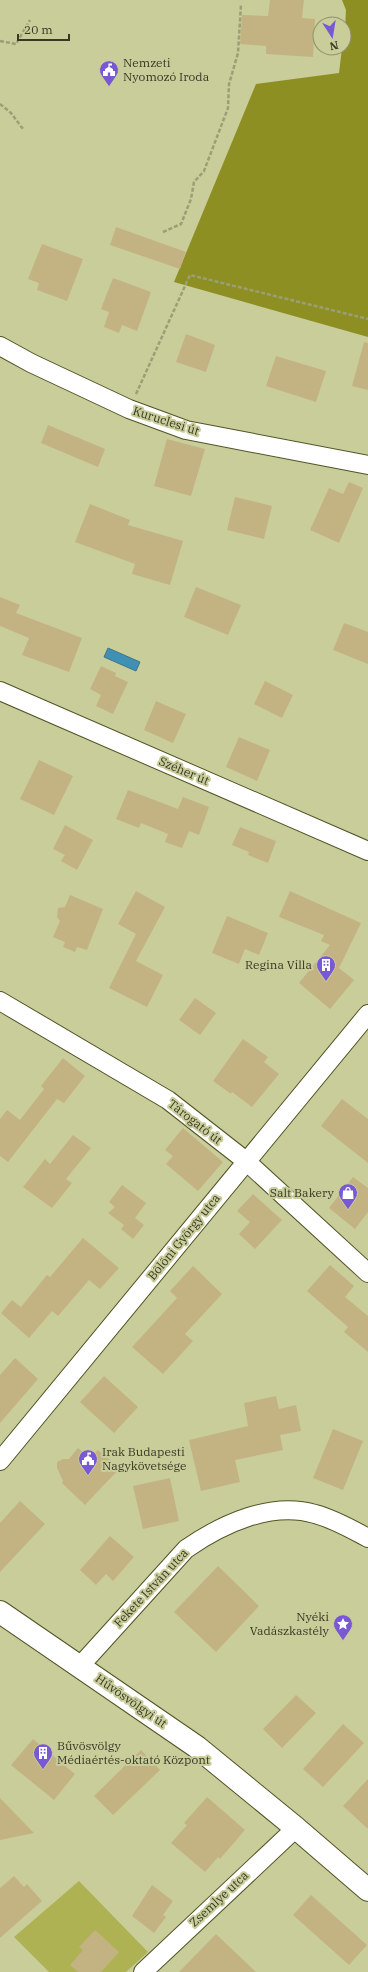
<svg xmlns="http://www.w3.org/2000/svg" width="368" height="1972" font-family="'IBM Plex Serif',serif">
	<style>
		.green { fill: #afb252 }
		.forest { fill: #8d8f22 }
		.water { fill: #4090b4; stroke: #3d7689 }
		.building { fill: #c4b382 }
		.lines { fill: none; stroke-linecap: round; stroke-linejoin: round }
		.street-casing { stroke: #525325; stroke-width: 20 }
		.secondary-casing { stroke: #525325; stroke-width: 24 }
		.path { stroke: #9c9f75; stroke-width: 2.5; stroke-dasharray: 4 2; stroke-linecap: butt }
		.street { stroke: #fff; stroke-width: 18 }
		.secondary { stroke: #fff; stroke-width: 22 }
		.labels { text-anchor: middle; stroke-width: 4; stroke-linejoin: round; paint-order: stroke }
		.poi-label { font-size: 12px; fill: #373924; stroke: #c9cd9a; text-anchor: start }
		.street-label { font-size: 12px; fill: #373924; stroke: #c9cd9a }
	</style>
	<rect width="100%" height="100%" fill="#c9cd9a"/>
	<!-- green -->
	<path class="green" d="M79,1881L148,1952L126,1972H49L14,1937Z"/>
	<!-- forest -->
	<path class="forest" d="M342,0H368V337L174,282L256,84L339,73L342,48H344L346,10Z"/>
	<!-- water -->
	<path class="water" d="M108,648L140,662L136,671L104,657Z"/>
	<!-- building -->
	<path class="building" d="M270,0H304L302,18L315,19L313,57L266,54V46L240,44L242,15L268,16Z
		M116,227L186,252L180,269L110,245Z
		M42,244L83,259L67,301L37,290L39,283L28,279Z
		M113,278L151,292L137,331L122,325L119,333L104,327L109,312L101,309Z
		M186,334L215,345L206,372L176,362Z
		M364,342L368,343V390L352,386Z
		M276,356L326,371L316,402L266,386Z
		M48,425L105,449L98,467L41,443Z
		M167,439L205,449L191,496L154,486Z
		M349,482L363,488L339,543L310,530L329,488L343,494Z
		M235,497L272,506L264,539L227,530Z
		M90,504L130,520L128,525L183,541L170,585L132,574L135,564L75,542Z
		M196,587L241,605L228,635L184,617Z
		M0,597L20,605L16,613L82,638L69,672L22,655L29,638L0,626Z
		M344,623L368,632V664L333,650Z
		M101,666L116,673L115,676L128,682L113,714L96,706L101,695L90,689Z
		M265,681L293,695L282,718L254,704Z
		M156,701L186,714L173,743L144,730Z
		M239,737L270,750L257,781L226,767Z
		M39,760L73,776L54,815L20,799Z
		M128,790L178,809L183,797L209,807L199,835L189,831L182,848L165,842L168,834L141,823L139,828L116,819Z
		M65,825L93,840L77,870L61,861L65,855L53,849Z
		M240,827L276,841L268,863L248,855L249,852L232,845Z
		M136,891L165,907L136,961L163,975L147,1007L109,988L136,934L118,924Z
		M290,891L361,923L339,968L354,980L330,1009L299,983L330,945L321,941L324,935L279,917Z
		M70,895L103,909L87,950L77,947L75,952L63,947L65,942L53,937L60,921L57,917L58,908L65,907Z
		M227,916L268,933L259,955L245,949L239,964L212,953Z
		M195,998L216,1013L200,1035L179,1020Z
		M243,1039L268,1057L264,1062L279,1074L252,1107L232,1092L231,1094L213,1081Z
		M63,1058L85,1076L64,1103L57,1099L8,1162L0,1156V1119L7,1110L20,1120L44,1089L41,1086Z
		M342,1099L368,1119V1163L321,1126Z
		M183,1128L223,1162L198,1191L166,1164L173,1156L165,1150Z
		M73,1135L91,1148L66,1179L72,1183L52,1208L23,1187L45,1159L50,1164Z
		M353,1177L368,1188V1212L355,1229L329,1208Z
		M122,1185L146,1203L135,1218L144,1225L133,1239L121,1229L124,1225L108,1213L115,1207L109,1202Z
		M253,1194L282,1220L255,1249L239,1234L250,1222L237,1211Z
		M83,1238L119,1268L100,1289L89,1280L58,1316L52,1311L29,1338L1,1313L12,1300L21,1307L47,1275L50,1277Z
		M330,1265L354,1286L345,1297L368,1316V1352L344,1332L348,1327L307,1291Z
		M193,1266L222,1294L185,1334L193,1341L163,1374L132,1347L177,1298L170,1291Z
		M15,1358L38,1379L0,1423V1375Z
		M104,1376L138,1407L114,1433L80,1402Z
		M276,1396L279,1409L296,1405L301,1431L280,1435L283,1450L235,1460L240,1482L201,1491L189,1440L248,1426L244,1403Z
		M333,1429L363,1441L343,1490L313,1478Z
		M78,1448L90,1458L98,1450L120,1468L85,1505L62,1483L63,1481L57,1468V1462L63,1459H69Z
		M170,1478L179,1521L143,1529L133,1486Z
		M20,1501L45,1524L0,1572V1523Z
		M110,1536L134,1557L113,1581L106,1574L96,1585L80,1570Z
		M218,1566L259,1606L216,1652L174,1612Z
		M296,1695L316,1713L282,1748L263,1729Z
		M343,1724L364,1743L323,1787L303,1769Z
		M33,1739L75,1774L54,1800L11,1765Z
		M141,1750L160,1770L113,1815L94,1796Z
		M368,1779V1829L343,1806Z
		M207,1797L245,1830L220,1859L218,1857L205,1872L171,1843L187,1825L184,1823Z
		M0,1798L34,1833L0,1840Z
		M14,1876L24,1887L27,1884L42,1901L0,1938V1888Z
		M152,1885L173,1901L163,1915L166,1917L154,1933L132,1916Z
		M311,1895L367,1945L349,1965L293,1915Z
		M95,1930L119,1952L101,1972H78L70,1965L83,1950L79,1947Z
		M216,1934L256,1972H179Z"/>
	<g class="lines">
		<!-- street casing -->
		<g class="street-casing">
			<path id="street" d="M0,346L31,363L129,409L186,430L368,465
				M0,691L368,851
				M0,1001L168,1100L246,1161L368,1273
				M0,1461L368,1014
				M80,1666L186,1549C222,1524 271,1501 315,1514C334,1519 351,1529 368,1538
				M143,1972L296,1828"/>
		</g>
		<!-- secondary casing -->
		<g class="secondary-casing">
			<path id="secondary" d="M0,1612L197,1747L296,1828L368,1890"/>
		</g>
		<!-- path -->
		<path class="path" d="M0,41L16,44L30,20
			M0,104L11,113L23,129
			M163,232L181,224L191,199L194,182L204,171L228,108L229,84L238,53L241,4
			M136,394L190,275L368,319"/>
		<!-- street -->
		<use href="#street" class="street"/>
		<!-- secondary -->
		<use href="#secondary" class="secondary"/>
	</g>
	<!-- icons -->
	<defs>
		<g id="civic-pin" transform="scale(1)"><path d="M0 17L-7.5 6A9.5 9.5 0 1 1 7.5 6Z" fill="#7859d3" stroke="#c9cd9a"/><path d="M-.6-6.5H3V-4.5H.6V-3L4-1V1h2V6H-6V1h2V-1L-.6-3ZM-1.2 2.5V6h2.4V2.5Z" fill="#fff"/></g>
		<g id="building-pin" transform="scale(1)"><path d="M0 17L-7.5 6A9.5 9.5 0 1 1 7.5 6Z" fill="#7859d3" stroke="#c9cd9a"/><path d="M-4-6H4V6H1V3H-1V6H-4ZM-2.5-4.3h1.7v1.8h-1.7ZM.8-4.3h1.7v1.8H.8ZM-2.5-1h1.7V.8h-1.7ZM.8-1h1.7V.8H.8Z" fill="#fff"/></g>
		<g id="shop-pin" transform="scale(1)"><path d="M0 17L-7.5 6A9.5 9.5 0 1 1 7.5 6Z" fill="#7859d3" stroke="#c9cd9a"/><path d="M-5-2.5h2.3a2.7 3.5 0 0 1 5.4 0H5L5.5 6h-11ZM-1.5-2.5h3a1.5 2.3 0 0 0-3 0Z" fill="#fff"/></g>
		<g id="sight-pin" transform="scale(1)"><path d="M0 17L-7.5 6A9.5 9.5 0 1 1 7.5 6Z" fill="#7859d3" stroke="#c9cd9a"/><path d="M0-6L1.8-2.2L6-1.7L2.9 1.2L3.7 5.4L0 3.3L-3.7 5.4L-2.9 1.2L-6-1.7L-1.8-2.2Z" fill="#fff"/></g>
	</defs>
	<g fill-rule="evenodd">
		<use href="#civic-pin" x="109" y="70"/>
		<use href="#building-pin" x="326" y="965"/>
		<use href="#shop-pin" x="348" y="1193"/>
		<use href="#civic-pin" x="88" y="1459"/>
		<use href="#sight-pin" x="343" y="1624"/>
		<use href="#building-pin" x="43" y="1753"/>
	</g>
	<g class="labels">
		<!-- poi labels -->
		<g class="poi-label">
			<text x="123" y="67">Nemzeti<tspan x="123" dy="14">Nyomozó Iroda</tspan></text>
			<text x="312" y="969" text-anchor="end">Regina Villa</text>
			<text x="334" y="1197" text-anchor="end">Salt Bakery</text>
			<text x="102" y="1456">Irak Budapesti<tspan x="102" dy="14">Nagykövetsége</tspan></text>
			<text x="329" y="1621" text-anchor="end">Nyéki<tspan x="329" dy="14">Vadászkastély</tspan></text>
			<text x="57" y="1750">Bűvösvölgy<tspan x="57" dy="14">Médiaértés-oktató Központ</tspan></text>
		</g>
		<!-- street labels -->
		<g class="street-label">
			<text transform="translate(166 421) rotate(18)" y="4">Kuruclesi út</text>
			<text transform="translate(184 771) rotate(23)" y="4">Széher út</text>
			<text transform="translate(195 1122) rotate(38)" y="4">Tárogató út</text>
			<text transform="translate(184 1237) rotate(-51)" y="4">Bölöni György utca</text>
			<text transform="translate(151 1588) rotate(-47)" y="4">Fekete István utca</text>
			<text transform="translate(131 1701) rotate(35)" y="4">Hűvösvölgyi út</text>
			<text transform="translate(219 1899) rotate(-43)" y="4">Zsemlye utca</text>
		</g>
	</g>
	<!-- north arrow -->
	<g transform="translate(332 36) rotate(168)"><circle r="19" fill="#c9cd9a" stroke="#8f926b"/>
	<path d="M0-3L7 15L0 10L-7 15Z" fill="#7859d3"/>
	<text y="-6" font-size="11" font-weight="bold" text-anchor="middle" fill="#373924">N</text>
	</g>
	<!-- scale -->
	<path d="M18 34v6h51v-6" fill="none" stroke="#373924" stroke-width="2"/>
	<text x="24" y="34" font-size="12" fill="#373924" stroke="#c9cd9a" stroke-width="3" paint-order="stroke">20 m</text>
</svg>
